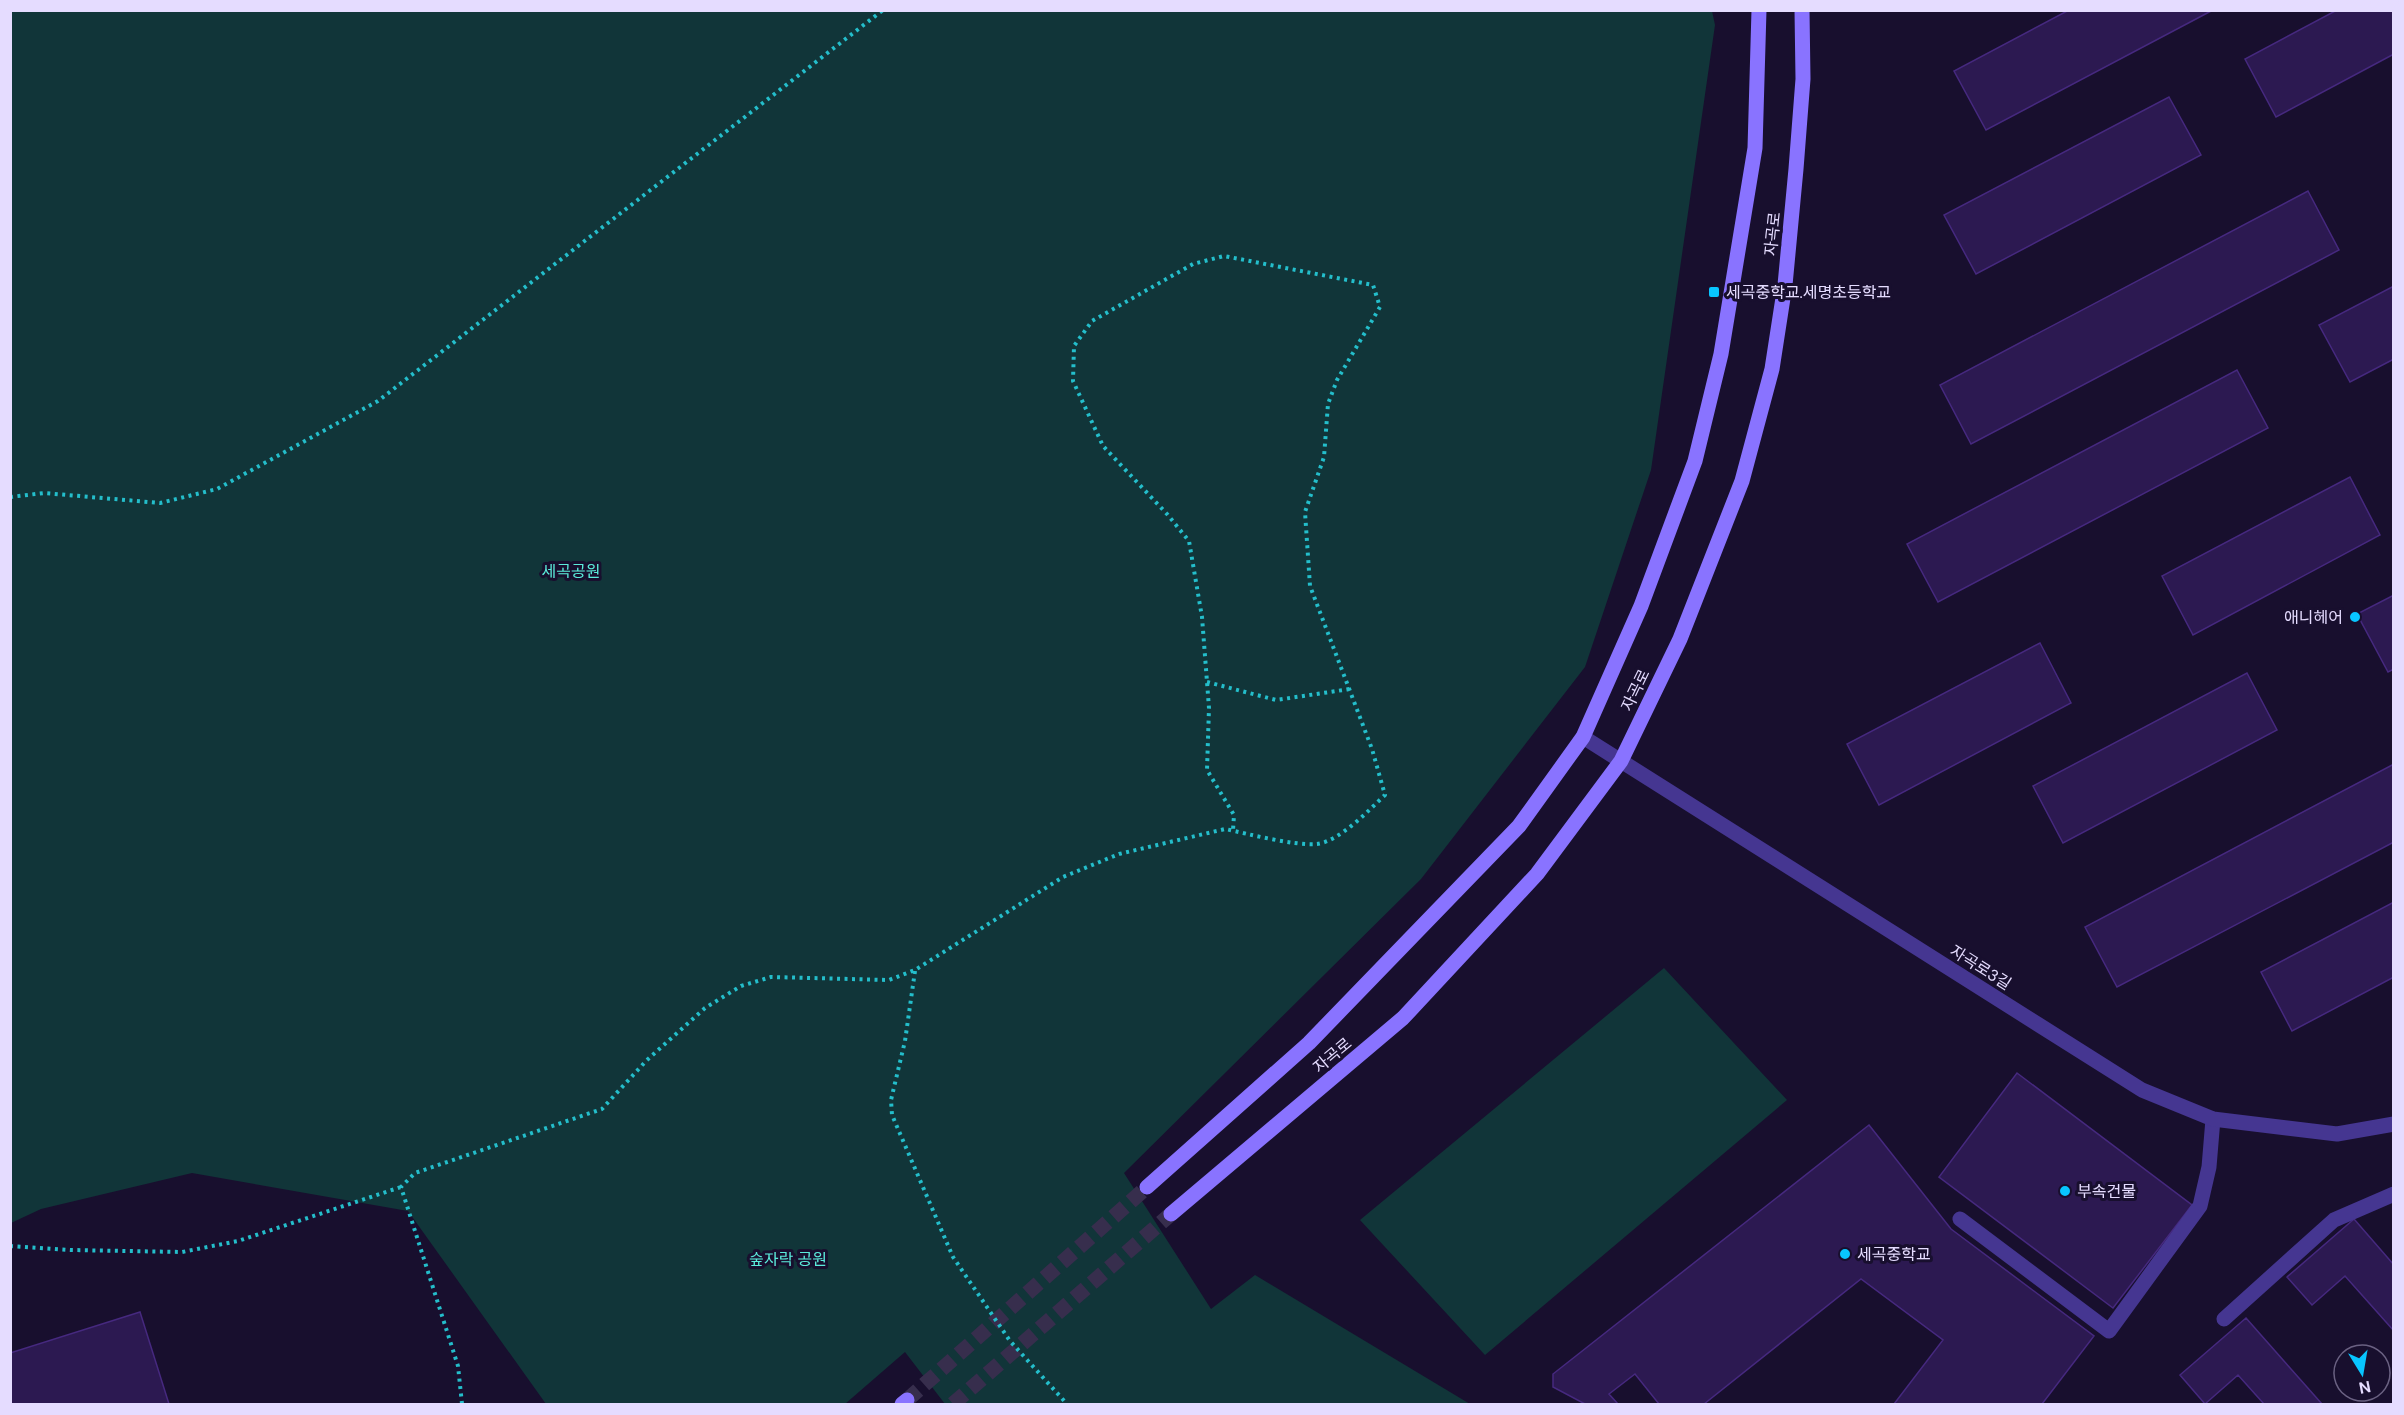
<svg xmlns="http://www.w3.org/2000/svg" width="2404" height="1415" font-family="'DM Sans','Noto Sans KR',sans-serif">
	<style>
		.green { fill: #113539 }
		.building { fill: #2c1951; stroke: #46297f; stroke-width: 1.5 }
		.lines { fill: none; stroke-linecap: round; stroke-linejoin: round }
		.secondary-tunnel { stroke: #372e4d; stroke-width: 15; stroke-dasharray: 15 8; stroke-linecap: butt }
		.path { stroke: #24becb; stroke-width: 4; stroke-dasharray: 3 4.5; stroke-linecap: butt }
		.lane { stroke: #453691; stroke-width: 15 }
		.street { stroke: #453691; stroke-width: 15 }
		.secondary { stroke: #8973ff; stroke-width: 15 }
		.poi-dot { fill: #08c5ff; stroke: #180f2e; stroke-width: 2 }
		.labels { text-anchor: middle; stroke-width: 6; stroke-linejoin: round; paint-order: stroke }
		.street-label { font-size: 16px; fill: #e5dcff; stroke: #180f2e }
		.poi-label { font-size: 16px; fill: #e5dcff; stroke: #180f2e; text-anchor: start }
		.park-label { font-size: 16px; fill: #5becdb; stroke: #180f2e }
	</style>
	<rect width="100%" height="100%" fill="#180f2e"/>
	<!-- green -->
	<path class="green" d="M11,10L1712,11L1715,25L1651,470L1585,667L1421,879L1124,1173L1211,1309L1255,1275L1470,1404H945L905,1352L845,1404H546L408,1211L192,1173L41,1209L11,1223Z
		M1664,968L1787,1100L1485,1355L1360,1220Z"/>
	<!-- building -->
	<path class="building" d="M2069,10H2213L1986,130L1954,71Z
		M2337,10H2394V54L2276,117L2245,59Z
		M2169,97L2201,155L1976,274L1944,215Z
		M2308,191L2339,250L1971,444L1940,385Z
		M2394,286V359L2350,382L2319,325Z
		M2237,370L2268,428L1938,602L1907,544Z
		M2350,477L2380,535L2193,635L2162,576Z
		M2394,595V669L2388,672L2357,614Z
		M2040,643L2071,703L1879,805L1847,744Z
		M2247,673L2277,730L2063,843L2033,786Z
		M2394,764V842L2117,987L2085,927Z
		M2394,902V977L2292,1031L2261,972Z
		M2017,1073L2192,1205L2113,1308L1939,1177Z
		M1869,1125L1951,1229L2094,1336L2042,1404H1894L1943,1340L1861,1279L1704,1404H1659L1635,1374L1609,1394L1618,1404H1585L1553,1387V1374Z
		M2354,1219L2394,1265V1331L2345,1276L2312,1305L2287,1277Z
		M140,1312L169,1404H10V1353Z
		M2246,1318L2322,1404H2264L2238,1375L2205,1404L2180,1375Z"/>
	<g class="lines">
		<!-- secondary-tunnel -->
		<path class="secondary-tunnel" d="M907,1400L1147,1187
			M953,1404L1171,1214"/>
		<!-- path -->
		<path class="path" d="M10,497L44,493L160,503L217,489L378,401L883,10
			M1207,682L1276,700L1350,689
			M915,971L905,1041L891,1100L892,1115L953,1257L1010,1341L1067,1404
			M10,1246L71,1250L182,1252L238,1241L401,1187
			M462,1404L458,1366L401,1187L415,1173L602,1109L646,1061L705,1008L741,986L771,977L889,980L915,970L1063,877L1119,854L1225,829C1249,834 1294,846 1317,844C1340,841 1369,810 1385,795L1372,749L1310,586L1305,512L1324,457L1328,404L1337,380L1380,307L1373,285L1224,256L1193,264L1092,321L1074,346L1073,381L1103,446L1167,514L1189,541L1202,617L1209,708L1207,770L1234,815L1233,830"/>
		<!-- lane -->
		<path class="lane" d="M1960,1219L2109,1331L2200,1206L2209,1167L2213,1119
			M2224,1319L2334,1220L2394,1194"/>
		<!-- street -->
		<path class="street" d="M1583,737L2142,1090L2213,1119L2337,1134L2394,1124"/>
		<!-- secondary -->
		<path class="secondary" d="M1147,1187L1309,1043L1519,826L1583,737L1641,606L1695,461L1721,354L1755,148L1759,10
			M1171,1214L1403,1018L1537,874L1621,761L1680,639L1742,481L1772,369L1785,285L1796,169L1803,79L1802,10
			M902,1404L907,1400"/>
	</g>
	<!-- markers -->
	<g class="poi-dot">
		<rect x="1708" y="286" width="12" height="12" rx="3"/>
		<circle cx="2355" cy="617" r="6"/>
		<circle cx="2065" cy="1191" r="6"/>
		<circle cx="1845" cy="1254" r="6"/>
	</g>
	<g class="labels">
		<!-- street labels -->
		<g class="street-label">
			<text transform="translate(1772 234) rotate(-84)" y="6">자곡로</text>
			<text transform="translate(1635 690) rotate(-64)" y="6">자곡로</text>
			<text transform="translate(1981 967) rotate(32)" y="6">자곡로3길</text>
			<text transform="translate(1332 1055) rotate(-40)" y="6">자곡로</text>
		</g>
		<!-- poi labels -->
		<g class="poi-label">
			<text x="1726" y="298">세곡중학교.세명초등학교</text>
			<text x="2343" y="623" text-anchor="end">애니헤어</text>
			<text x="2077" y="1197">부속건물</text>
			<text x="1857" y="1260">세곡중학교</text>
		</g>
		<!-- park labels -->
		<g class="park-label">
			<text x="571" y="577">세곡공원</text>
			<text x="788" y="1265">숲자락 공원</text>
		</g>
	</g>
	<!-- border -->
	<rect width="2404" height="1415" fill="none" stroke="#e5dcff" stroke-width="24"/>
	<!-- north arrow -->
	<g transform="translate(2362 1373) rotate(169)"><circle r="28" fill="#180f2e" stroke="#6a6182" stroke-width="1.5"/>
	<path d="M0-4.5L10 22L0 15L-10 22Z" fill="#08c5ff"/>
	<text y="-9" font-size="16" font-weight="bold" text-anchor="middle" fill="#e5dcff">N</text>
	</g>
</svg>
